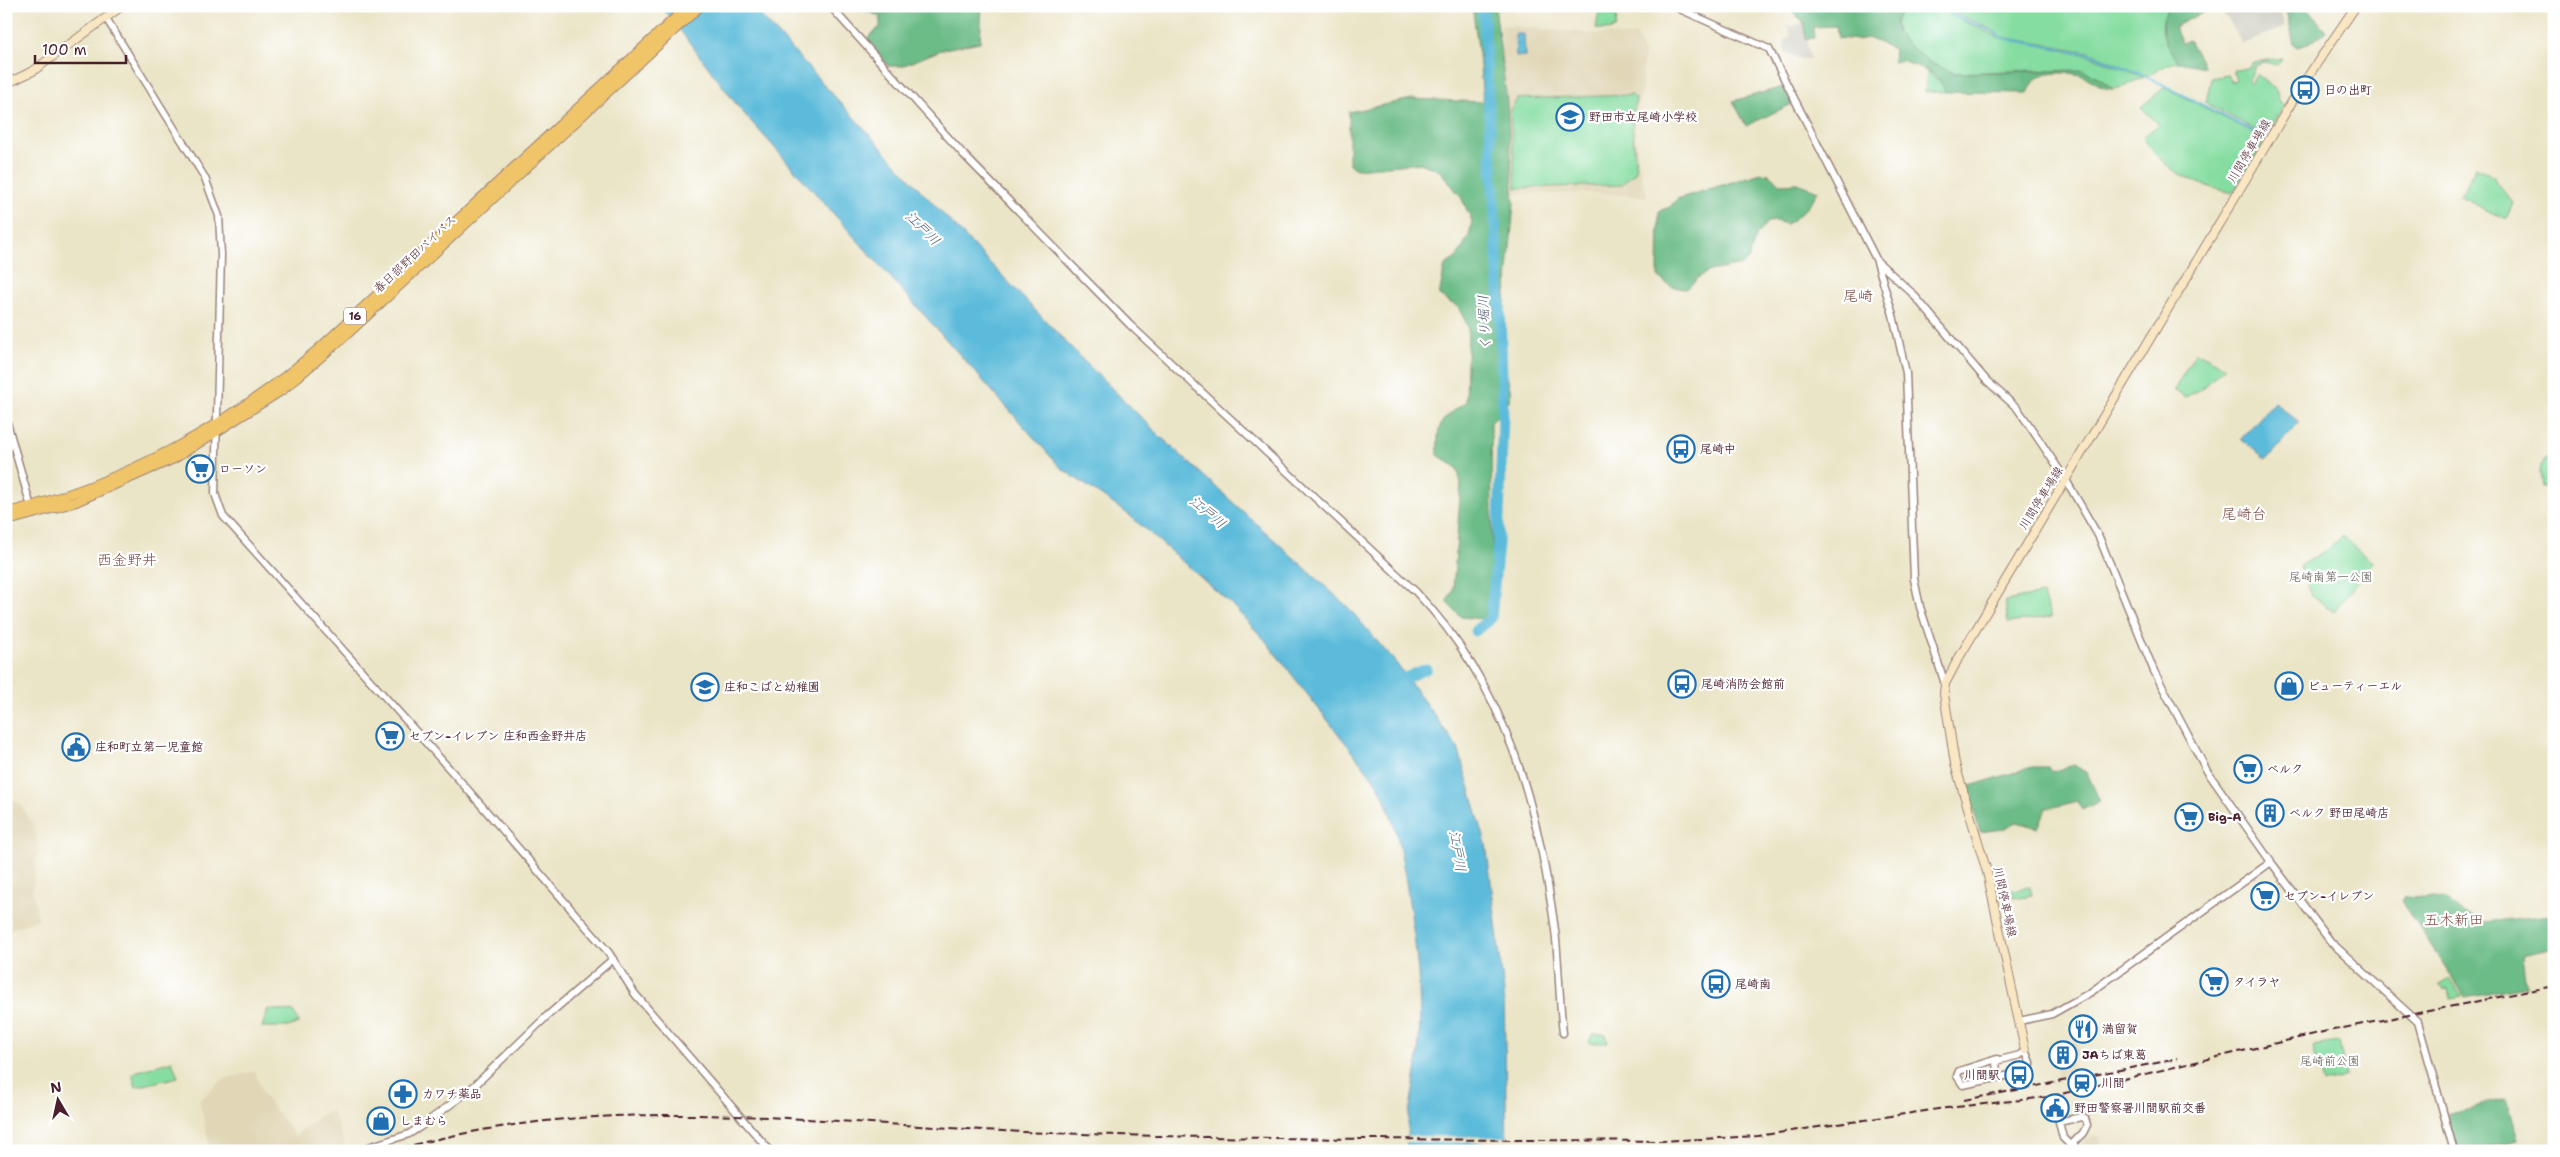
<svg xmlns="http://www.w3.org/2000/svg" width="2560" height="1157" font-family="'Shantell Sans','Klee One',sans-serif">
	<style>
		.built { fill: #e1d7b7 }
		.industrial { fill: #c6c5b8 }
		.green { fill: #86dda1; stroke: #687e66 }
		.forest { fill: #6cbc87; stroke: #5b6e59 }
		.water { fill: #5cbbda; stroke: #536d82 }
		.pier { fill: #ebe5c8 }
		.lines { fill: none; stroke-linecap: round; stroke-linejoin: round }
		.stream { stroke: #5cbbda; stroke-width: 2 }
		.river { stroke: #5cbbda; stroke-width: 11 }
		.tertiary-casing { stroke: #9a827a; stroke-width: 9 }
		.secondary-casing { stroke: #9a827a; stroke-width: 10 }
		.trunk-casing { stroke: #9a827a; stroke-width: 11 }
		.tertiary { stroke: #fff; stroke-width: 6 }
		.secondary { stroke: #f9e7c3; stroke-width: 8 }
		.trunk { stroke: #f0c469; stroke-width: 9 }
		.rail { stroke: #4a1f2b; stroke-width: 2; stroke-dasharray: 8 4; stroke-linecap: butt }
		.labels { text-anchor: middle; stroke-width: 4.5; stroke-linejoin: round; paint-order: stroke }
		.shield { fill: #fff; stroke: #80626b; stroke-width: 1 }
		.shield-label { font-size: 11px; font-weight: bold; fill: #4a1f2b }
		.poi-label { font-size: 12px; font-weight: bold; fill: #4a1f2b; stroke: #fff; text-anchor: start }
		.street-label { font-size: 12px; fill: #4a1f2b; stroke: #fff }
		.park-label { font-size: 12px; fill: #5c584e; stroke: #fff }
		.water-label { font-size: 14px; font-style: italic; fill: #515d71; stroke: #fff }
		.quarter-label { font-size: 15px; fill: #7d4b44; stroke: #fff }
	</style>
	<rect width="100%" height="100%" fill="#fff"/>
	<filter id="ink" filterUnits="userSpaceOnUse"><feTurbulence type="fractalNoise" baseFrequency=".02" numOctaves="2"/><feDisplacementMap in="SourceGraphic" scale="10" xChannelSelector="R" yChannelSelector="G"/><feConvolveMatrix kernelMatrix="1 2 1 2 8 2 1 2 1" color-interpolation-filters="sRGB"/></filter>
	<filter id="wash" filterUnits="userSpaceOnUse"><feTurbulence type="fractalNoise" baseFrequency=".0096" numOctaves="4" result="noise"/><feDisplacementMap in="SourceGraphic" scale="20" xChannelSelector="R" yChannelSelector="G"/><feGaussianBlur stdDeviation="1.12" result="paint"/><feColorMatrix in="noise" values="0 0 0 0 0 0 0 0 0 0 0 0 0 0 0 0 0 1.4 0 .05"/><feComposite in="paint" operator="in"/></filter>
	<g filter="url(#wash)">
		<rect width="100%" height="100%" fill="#ebe5c8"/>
		<!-- built -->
		<path class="built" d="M1501,25L1595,34L1630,36L1636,34L1644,53L1642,89L1635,125L1638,162L1647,197L1602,193L1511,194L1502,76Z
			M6,794L22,807L34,826L37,838L38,851L32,890L39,919L6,931Z
			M2076,1042L2079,1055L2073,1056L2072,1060L2074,1074L2057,1078L2052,1047Z
			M255,1071L263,1094L295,1136L320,1116L332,1110L347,1150L211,1151L199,1100L224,1079Z
			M2094,1136H2098L2104,1151H2083L2082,1142Z"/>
		<!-- industrial -->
		<path class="industrial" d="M2235,6H2279L2285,27L2242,44L2229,20L2222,13Z
			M1804,23L1810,59L1803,60L1784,52L1785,40L1791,36L1787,27Z"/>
		<!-- green -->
		<path class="green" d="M1903,6H1938L1951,15L2001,38L2088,55L2144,77L2123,87L2113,89L2096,76L2039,70L1955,73L1932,64L1908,45L1897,33L1895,22Z
			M1942,6H2169C2156,27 2164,44 2179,62L2171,63L2146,76L2089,52L2001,37C1986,22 1960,19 1942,6Z
			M1599,11L1617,15L1616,27L1611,30L1596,29Z
			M2282,58L2277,65L2264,62L2255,66L2248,82L2251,84L2257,74L2276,90L2279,100L2284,106L2266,136L2206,103L2211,78L2228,75L2231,82L2236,80L2233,71L2250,67L2253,62Z
			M1927,71L1942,83L1945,92H1925Z
			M2165,87L2266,139L2233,193C2194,184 2164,172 2143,137L2158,125L2141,107Z
			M1632,95L1636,99L1632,121L1636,171L1621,185L1516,188L1510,112L1517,99Z
			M2476,167L2495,177L2496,182L2513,203L2506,219L2460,197Z
			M2196,352L2225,367L2202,389L2185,397L2174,390Z
			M2545,458H2550L2552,486L2542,487L2540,470Z
			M2342,536L2373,562L2334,612L2312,596L2300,566L2330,548Z
			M2042,594L2051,617L2008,623L2005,601Z
			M2030,887L2032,895L2013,898L2012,890Z
			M2450,979L2462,996L2450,998L2448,989L2444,990L2440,985Z
			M268,1009L294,1012L299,1023L288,1027H262Z
			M1592,1034H1606L1608,1043H1589Z
			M2339,1042L2346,1076L2323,1084L2313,1046Z
			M172,1061L178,1077L136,1087L132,1073Z"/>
		<!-- forest -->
		<path class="forest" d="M865,6H982L980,42L944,49L902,66H888L867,38L880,27V16L866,11Z
			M1472,6H1495L1507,103L1514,203L1503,327L1506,371L1511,394L1505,412L1491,422L1493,614L1484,619L1461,617L1446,602L1453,591L1461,483L1457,468L1438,455C1437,422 1439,421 1466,402L1468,326L1458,307L1439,296L1445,265L1456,258L1469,236L1472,221L1461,197L1440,171L1420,163L1356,169L1349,164V112L1412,99L1483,102L1479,54Z
			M1791,6H1903L1895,22L1897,33L1908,45L1932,64L1955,73L2082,70L2096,76L2113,89C2100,90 2092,78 2080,75C2071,72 2048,72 2040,77C2034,80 2031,87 2028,93L1945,92C1938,67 1919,72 1903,60L1893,62L1894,49L1868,38L1857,40L1838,38L1836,26L1813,27L1814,38L1806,39L1803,21L1791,11Z
			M2169,6H2210V9L2174,27L2182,43L2189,40L2204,67L2179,62C2164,44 2156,27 2169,6Z
			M2285,6H2306L2326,31L2311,43L2298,47L2294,44Z
			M1783,87L1792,104L1746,126L1733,101Z
			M1761,173L1769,174L1780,184L1798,183L1818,191C1813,202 1797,219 1786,224L1776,221L1768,222L1757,234L1748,260L1742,265L1710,271L1699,277L1687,289L1672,287L1658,277L1659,211L1670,207L1677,199Z
			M2074,765L2087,773L2100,801L2082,810L2078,801L2046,809L2038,828L2017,822L2003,829L1980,832L1967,787L2032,767H2048L2051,772Z
			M2405,896L2445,899L2461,911L2485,922L2553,915L2554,949L2522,956L2526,986L2465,997L2402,901Z
			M2506,1099L2518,1140L2474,1151H2456L2447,1114Z"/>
		<!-- water -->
		<path class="water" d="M659,6H752L923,193L1083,360L1162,438L1347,606L1396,663L1458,748L1486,844L1494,906L1504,993L1507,1151H1407C1405,1114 1418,1079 1419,1042C1422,993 1416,944 1408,895C1402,856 1396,819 1377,783L1264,639L1231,604L1128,514L1061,468L740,109L667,13Z
			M1515,34H1524L1525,56L1516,57Z
			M2274,402L2299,422L2266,460L2241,439Z"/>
		<!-- pier -->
		<path class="pier" d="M1403,1136L1510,1137V1143L1404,1142Z"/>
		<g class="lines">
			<!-- stream -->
			<path class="stream" d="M1940,6L1955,16L1992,31L2002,38L2090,54L2152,79L2255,132"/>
			<!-- river -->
			<path class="river" d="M1475,631L1491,618L1498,544L1503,417L1500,305L1483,6
				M1393,683L1426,669"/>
		</g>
	</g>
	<g filter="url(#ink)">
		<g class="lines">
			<!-- tertiary casing -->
			<g class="tertiary-casing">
				<path id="tertiary" d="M830,6L964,155L1130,325L1416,592C1506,686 1538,805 1555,930C1559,964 1559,999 1563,1033
					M1673,6L1769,49L1877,261L1912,293L1986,380L2017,408L2027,422L2066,480L2099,537L2154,671L2207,771L2271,862L2331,942L2418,1022L2454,1151
					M106,18L205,178L219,216L221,255L215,494L223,516L462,783L609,953L635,994L770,1151
					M1877,262L1893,315L1906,373L1914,579L1920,607L1945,684
					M6,419L31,507
					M2019,1021L2052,1014L2091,992L2271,862
					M2025,1050L2031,1065L2027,1071L2001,1077L1997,1075L1996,1061L2020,1055Z
					M1997,1059L1959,1071L1957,1076L1963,1085L2001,1077
					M2074,1149L2063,1138L2059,1122L2081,1117L2085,1118L2087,1125L2083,1133L2074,1142L2075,1151
					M356,1151L409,1134L420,1127L470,1090L547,1016L613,959"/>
			</g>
			<!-- secondary casing -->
			<g class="secondary-casing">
				<path id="secondary" d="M6,84L33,71L122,6
					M2025,1050L1987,872L1955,764L1944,694L1945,684L1957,661L2302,85L2356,6"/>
			</g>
			<!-- trunk casing -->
			<g class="trunk-casing">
				<path id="trunk" d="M6,513C122,484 231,426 321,347L688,6
					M6,521L75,502L173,459L282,390L346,335L700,6"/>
			</g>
			<!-- tertiary -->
			<use href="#tertiary" class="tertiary"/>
			<!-- secondary -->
			<use href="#secondary" class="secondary"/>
			<!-- trunk -->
			<use href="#trunk" class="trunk"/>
			<!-- rail -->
			<path class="rail" d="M1964,1100L2177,1059
				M390,1151C448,1135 507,1124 567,1119C728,1106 891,1128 1052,1133C1255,1140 1458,1139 1661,1141L1758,1136L1938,1109L2048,1097L2323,1032L2554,986"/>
		</g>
	</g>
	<!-- icons -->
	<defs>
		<g id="bus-ring" transform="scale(1.4375)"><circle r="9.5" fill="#fff" stroke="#1f6fb2" stroke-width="1.5"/><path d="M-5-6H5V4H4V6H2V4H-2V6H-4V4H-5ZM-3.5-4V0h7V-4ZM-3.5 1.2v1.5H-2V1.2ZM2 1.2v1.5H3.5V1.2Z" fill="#1f6fb2"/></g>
		<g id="school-ring" transform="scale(1.4375)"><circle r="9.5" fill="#fff" stroke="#1f6fb2" stroke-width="1.5"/><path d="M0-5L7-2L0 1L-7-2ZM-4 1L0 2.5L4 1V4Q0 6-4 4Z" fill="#1f6fb2"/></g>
		<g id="supermarket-ring" transform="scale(1.4375)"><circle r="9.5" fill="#fff" stroke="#1f6fb2" stroke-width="1.5"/><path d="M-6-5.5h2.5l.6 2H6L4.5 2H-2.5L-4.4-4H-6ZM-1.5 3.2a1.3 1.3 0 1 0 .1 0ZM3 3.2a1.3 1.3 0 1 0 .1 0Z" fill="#1f6fb2"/></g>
		<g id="shop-ring" transform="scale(1.4375)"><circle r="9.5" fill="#fff" stroke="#1f6fb2" stroke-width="1.5"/><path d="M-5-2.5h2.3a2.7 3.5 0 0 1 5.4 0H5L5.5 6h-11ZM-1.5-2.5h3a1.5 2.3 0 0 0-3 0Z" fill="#1f6fb2"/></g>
		<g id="civic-ring" transform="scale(1.4375)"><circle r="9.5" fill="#fff" stroke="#1f6fb2" stroke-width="1.5"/><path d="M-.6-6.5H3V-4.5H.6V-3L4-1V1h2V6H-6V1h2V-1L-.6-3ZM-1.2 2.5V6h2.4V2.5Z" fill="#1f6fb2"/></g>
		<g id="building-ring" transform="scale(1.4375)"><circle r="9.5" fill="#fff" stroke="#1f6fb2" stroke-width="1.5"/><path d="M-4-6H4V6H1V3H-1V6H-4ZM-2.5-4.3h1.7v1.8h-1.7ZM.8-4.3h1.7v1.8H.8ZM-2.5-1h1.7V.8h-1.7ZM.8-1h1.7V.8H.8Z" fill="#1f6fb2"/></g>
		<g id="restaurant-ring" transform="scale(1.4375)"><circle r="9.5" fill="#fff" stroke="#1f6fb2" stroke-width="1.5"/><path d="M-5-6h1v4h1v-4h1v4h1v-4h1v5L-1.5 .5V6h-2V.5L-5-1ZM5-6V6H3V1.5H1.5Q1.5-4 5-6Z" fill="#1f6fb2"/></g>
		<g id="station-ring" transform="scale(1.4375)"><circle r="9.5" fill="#fff" stroke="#1f6fb2" stroke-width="1.5"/><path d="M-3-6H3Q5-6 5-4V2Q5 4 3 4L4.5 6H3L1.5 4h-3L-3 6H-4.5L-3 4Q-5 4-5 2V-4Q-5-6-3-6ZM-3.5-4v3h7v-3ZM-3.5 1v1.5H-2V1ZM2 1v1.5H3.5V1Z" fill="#1f6fb2"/></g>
		<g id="pharmacy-ring" transform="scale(1.4375)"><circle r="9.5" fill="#fff" stroke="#1f6fb2" stroke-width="1.5"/><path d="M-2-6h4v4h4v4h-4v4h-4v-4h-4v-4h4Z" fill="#1f6fb2"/></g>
	</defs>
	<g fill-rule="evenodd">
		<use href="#bus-ring" x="2305" y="90"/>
		<use href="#school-ring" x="1570" y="117"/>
		<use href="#bus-ring" x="1681" y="449"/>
		<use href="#supermarket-ring" x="200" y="469"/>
		<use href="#bus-ring" x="1682" y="684"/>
		<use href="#shop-ring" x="2289" y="686"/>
		<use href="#school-ring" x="705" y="687"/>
		<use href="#supermarket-ring" x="390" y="736"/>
		<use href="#civic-ring" x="76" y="747"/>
		<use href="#supermarket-ring" x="2248" y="769"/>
		<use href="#building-ring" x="2270" y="813"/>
		<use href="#supermarket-ring" x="2189" y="817"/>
		<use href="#supermarket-ring" x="2265" y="896"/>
		<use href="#supermarket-ring" x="2214" y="982"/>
		<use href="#bus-ring" x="1716" y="984"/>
		<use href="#restaurant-ring" x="2083" y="1029"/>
		<use href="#building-ring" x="2063" y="1055"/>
		<use href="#bus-ring" x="2019" y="1075"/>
		<use href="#station-ring" x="2082" y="1083"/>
		<use href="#pharmacy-ring" x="403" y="1094"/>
		<use href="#civic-ring" x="2055" y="1108"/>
		<use href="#shop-ring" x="381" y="1121"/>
	</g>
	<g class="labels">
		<!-- shield labels -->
		<rect class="shield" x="344" y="307.5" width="22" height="17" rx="4"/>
		<g class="shield-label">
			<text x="355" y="320">16</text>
		</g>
		<!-- poi labels -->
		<g class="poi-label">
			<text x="2324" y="94">日の出町</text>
			<text x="1589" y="121">野田市立尾崎小学校</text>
			<text x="1700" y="453">尾崎中</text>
			<text x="219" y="473">ローソン</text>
			<text x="1701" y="688">尾崎消防会館前</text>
			<text x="2308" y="690">ビューティーエル</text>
			<text x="724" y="691">庄和こばと幼稚園</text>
			<text x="409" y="740">セブン-イレブン 庄和西金野井店</text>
			<text x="95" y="751">庄和町立第一児童館</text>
			<text x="2267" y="773">ベルク</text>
			<text x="2289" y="817">ベルク 野田尾崎店</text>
			<text x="2208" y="821">Big-A</text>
			<text x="2284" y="900">セブン-イレブン</text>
			<text x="2233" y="986">タイラヤ</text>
			<text x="1735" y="988">尾崎南</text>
			<text x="2102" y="1033">満留賀</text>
			<text x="2082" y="1059">JAちば東葛</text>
			<text x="2000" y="1079" text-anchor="end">川間駅</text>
			<text x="2101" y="1087">川間</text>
			<text x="422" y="1098">カワチ薬品</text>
			<text x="2074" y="1112">野田警察署川間駅前交番</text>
			<text x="400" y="1125">しまむら</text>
		</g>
		<!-- street labels -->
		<g class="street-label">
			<text transform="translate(2249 151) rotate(-59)" y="4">川間停車場線</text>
			<text transform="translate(415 254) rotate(-43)" y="4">春日部野田バイパス</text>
			<text transform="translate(2041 498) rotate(-58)" y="4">川間停車場線</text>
			<text transform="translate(2005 902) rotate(78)" y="4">川間停車場線</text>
		</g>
		<!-- park labels -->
		<g class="park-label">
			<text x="2331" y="581">尾崎南第一公園</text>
			<text x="2330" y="1065">尾崎前公園</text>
		</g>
		<!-- water labels -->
		<g class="water-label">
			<text transform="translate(923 228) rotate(45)" y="5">江戸川</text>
			<text transform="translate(1484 323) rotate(-93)" y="5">くり堀川</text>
			<text transform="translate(1208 512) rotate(40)" y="5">江戸川</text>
			<text transform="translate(1458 851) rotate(80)" y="5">江戸川</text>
		</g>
		<!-- quarter labels -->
		<g class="quarter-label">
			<text x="1858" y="301">尾崎</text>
			<text x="2244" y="519">尾崎台</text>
			<text x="127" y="565">西金野井</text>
			<text x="2454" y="925">五木新田</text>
		</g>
	</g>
	<!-- margin -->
	<rect width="2560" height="1157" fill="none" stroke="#fff" stroke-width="25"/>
	<!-- north arrow -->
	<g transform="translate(58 1100) rotate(351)" stroke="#ffffff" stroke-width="4" paint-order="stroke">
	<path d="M0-4L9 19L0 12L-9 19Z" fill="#4a1f2b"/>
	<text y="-8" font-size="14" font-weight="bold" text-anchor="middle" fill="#4a1f2b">N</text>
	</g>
	<!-- scale -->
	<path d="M35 55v8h91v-8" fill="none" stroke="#4a1f2b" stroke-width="2.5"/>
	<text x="42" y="55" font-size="15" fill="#4a1f2b" stroke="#ffffff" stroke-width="4" paint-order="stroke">100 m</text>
</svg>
